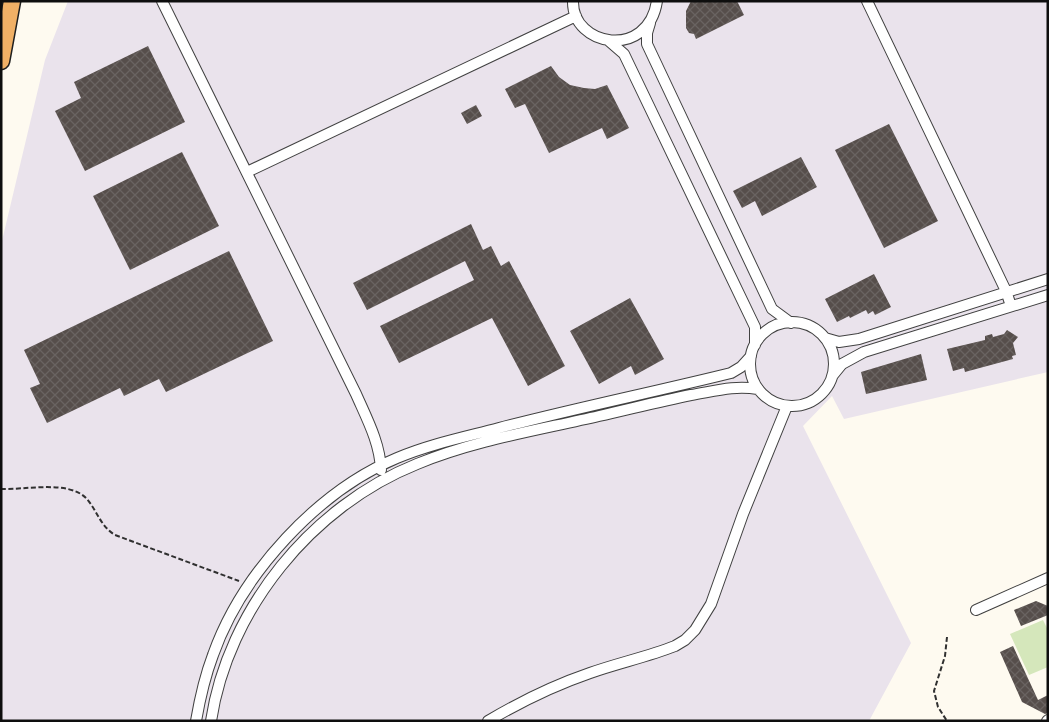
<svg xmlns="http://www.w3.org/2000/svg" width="1049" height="722" font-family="Literata,serif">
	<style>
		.industrial { fill: #eae3ec }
		.park { fill: #d5e7bb }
		.building { fill: url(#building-cross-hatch) }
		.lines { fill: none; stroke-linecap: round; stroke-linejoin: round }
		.minor-casing { stroke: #414141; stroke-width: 12 }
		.trunk-casing { stroke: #1f1f1f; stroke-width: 19 }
		.path { stroke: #303030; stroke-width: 2; stroke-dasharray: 5 2.5; stroke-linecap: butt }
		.minor { stroke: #fff; stroke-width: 10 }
		.trunk { stroke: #f0b066; stroke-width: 16 }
	</style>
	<defs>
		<pattern id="building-cross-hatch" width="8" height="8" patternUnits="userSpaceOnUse" patternTransform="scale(1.25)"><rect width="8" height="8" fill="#564e4b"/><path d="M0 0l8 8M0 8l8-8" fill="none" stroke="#696361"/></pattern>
	</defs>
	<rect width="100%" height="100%" fill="#fefaf0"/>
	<!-- industrial -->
	<path class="industrial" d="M68,1H1048V372L844,419L832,396L803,426L911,643L869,721H1V245L45,60Z"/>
	<!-- park -->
	<path class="park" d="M1043,620L1048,630V667L1029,675L1010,634Z"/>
	<!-- building -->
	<path class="building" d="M691,1H737L744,15L696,39L694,34L689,33L686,28V11Z
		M148,46L185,122L85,171L55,111L81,98L74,82Z
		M551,66L559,77L570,85L584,88L595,89L607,85L629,128L607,139L602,128L549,153L525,104L515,108L505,89Z
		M476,105L482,116L467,124L461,113Z
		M889,124L938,221L884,248L835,150Z
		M182,152L219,226L130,270L93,196Z
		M801,157L817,187L762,216L755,201L742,208L733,191Z
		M471,224L483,250L491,246L501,266L509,261L565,366L528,386L492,318L399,363L380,326L474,280L465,261L367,310L353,283Z
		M229,251L273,341L166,392L159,379L124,396L120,388L47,423L30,388L40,384L24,350Z
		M874,274L891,307L875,315L873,311L868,314L866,310L850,318L849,316L837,322L825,299Z
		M630,298L664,359L635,375L631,366L599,384L570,331Z
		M1007,330L1018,337L1013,343L1016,355L1012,356L1013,359L965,372L964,368L953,371L947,349L985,340V336L992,334L993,337L1004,334Z
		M921,354L927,380L866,394L861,372Z
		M1036,601L1048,606V615L1021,626L1014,610Z
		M1013,646L1038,700L1048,695V713L1045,714L1022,702L1000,652Z"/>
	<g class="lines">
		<!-- minor casing -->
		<g class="minor-casing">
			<path id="minor" d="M162,1L356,394C367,419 380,443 381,470
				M573,1C572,47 648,60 657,1
				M867,1L1006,291L1011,306
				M650,23L647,33V44L772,309L791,323
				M609,41L624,54L755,327V345
				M247,172L576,16
				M750 364a42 42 0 1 1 84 0a42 42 0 1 1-84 0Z
				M825,338L839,342L859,339L1048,279
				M833,375L842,364L864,352L1048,295
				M976,610L1048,578
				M196,721C200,698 205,676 213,655C242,573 318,491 397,458C430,444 465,437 499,428C576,408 654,392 731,373L741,367L751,356
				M211,721C228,609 312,506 417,464C475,440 539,430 599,416C630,409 661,401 691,395C715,391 734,385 758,389
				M488,721C520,702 555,685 590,673C618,663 647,657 675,646L685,640L695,630L711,604L743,514L787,406
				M1047,721L1048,720"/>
		</g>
		<!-- trunk casing -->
		<g class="trunk-casing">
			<path id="trunk" d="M1,61L12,1"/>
		</g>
		<!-- path -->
		<path class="path" d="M1,489C25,490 68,480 86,498C97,510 100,526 115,535L239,581
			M947,637L945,656L934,691L938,707L947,721"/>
		<!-- minor -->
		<use href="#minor" class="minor"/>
		<!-- trunk -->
		<use href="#trunk" class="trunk"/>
	</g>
	<!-- border -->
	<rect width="1049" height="722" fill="none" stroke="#0e0e0e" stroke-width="5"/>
</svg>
